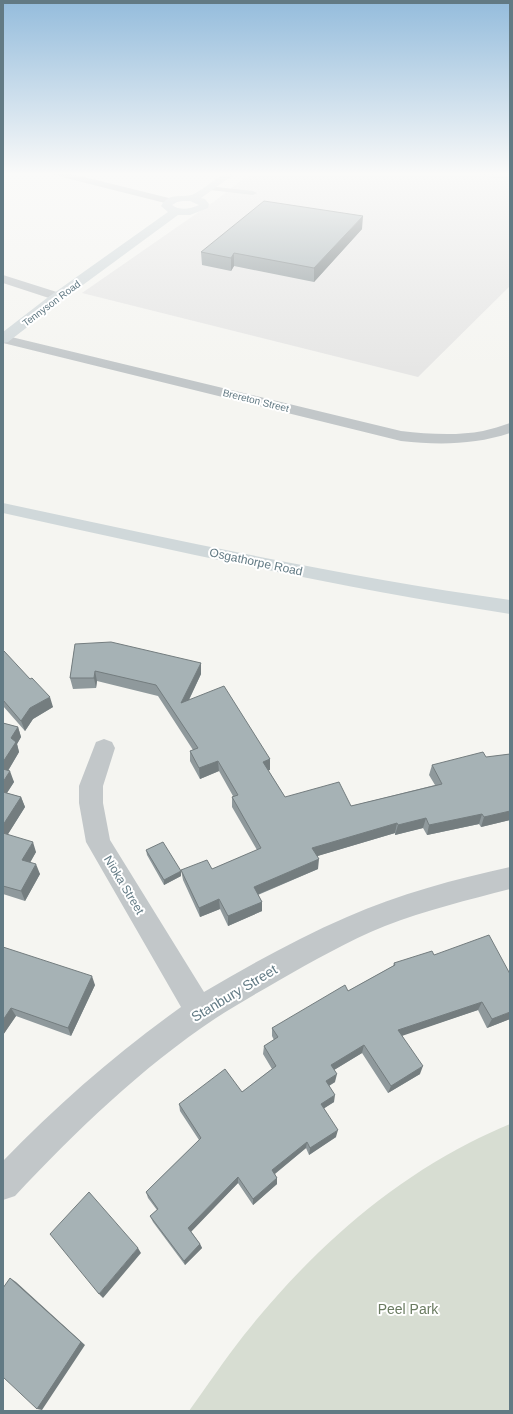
<svg xmlns="http://www.w3.org/2000/svg" width="513" height="1414" font-family="Helvetica,sans-serif">
	<style>
		.built { fill: #e6e6e5 }
		.green { fill: #d7ddd2 }
		.lines { fill: none; stroke-linecap: round; stroke-linejoin: round }
		.lane { fill: #c2c7c9; fill-rule: evenodd }
		.street { fill: #c2c7c9; fill-rule: evenodd }
		.secondary { fill: #d0d8da; fill-rule: evenodd }
		.highway { fill: #d0d8da; fill-rule: evenodd }
		.wall { fill: #8f999c }
		.shaded-wall { fill: #747d7f }
		.building { fill: #a6b2b5; stroke: #747d7f }
		.labels { text-anchor: middle; stroke-width: 4; stroke-linejoin: round; paint-order: stroke }
		.far-street-label { font-size: 10px; fill: #627a84; stroke: #fff }
		.street-label { font-size: 12px; fill: #627a84; stroke: #fff }
		.near-street-label { font-size: 14px; fill: #627a84; stroke: #fff }
		.near-park-label { font-size: 14px; fill: #6a7b61; stroke: #fff }
	</style>
	<rect width="100%" height="100%" fill="#f5f5f1"/>
	<!-- built -->
	<path class="built" d="M251,173H510V286L418,377L82,293L216,200Z"/>
	<!-- green -->
	<path class="green" d="M510,1124V1411H189C207,1386 225,1359 244,1335C305,1258 381,1188 469,1143C482,1136 496,1130 510,1124Z"/>
	<g class="lines">
		<!-- lane -->
		<path class="lane" d="M207,186L253,191L257,193L253,195L210,190H207Z"/>
		<!-- street -->
		<path class="street" d="M53,173H68L173,199L174,201L169,204L54,175Z
			M3,275L63,294L64,297L63,300L58,301L3,283Z
			M3,335L401,431C428,434 456,436 483,431C492,429 501,426 510,423V433C474,445 438,445 401,441L3,343Z
			M104,739L112,742L115,748L103,786V803L110,840L204,992C250,965 298,938 347,917C399,894 455,879 510,867V889C468,900 426,910 385,926C348,941 313,961 278,981C257,993 236,1005 216,1018C141,1068 76,1131 15,1196L3,1200V1161C58,1104 117,1053 181,1007L86,842L79,803V786L96,742Z"/>
		<!-- secondary -->
		<path class="secondary" d="M225,173H236L201,198L205,199L209,204L208,208L190,215H178L57,304L8,342L3,343V332L47,298L168,212L161,206C170,192 178,198 191,195C197,194 218,177 225,173ZM183,201H190L199,205C190,209 180,211 172,205L177,202Z
			M3,503C171,539 339,576 510,600V614C339,588 171,550 3,513Z"/>
		<!-- highway -->
		<path class="highway" d="M474,173L510,174V180L479,176Z"/>
	</g>
	<!-- wall -->
	<path class="wall" d="M362,229L314,282L234,266L231,271L202,265L201,252Z
		M75,644L201,663V674L189,700L270,759V770H268L285,797L351,806L435,785L429,775L432,765L510,754V820L481,827L479,824L427,835L423,828L395,835V833L317,856L318,869L258,895L262,902V911L228,926L220,909L200,917L183,880L181,870L212,869L257,850L232,807V797L233,796L219,771L200,779L190,761V751L193,750L158,696L97,681L96,688L73,689L70,678Z
		M3,651L53,707L33,719L25,731L3,706Z
		M3,723L18,727L21,737L17,744L19,752L8,771L14,782L7,793L21,797L25,807L8,834L36,852L30,862L40,874L25,901L3,894Z
		M146,850L181,876L164,885L147,855Z
		M3,947L95,985L71,1036L16,1016L3,1035Z
		M434,955L510,1019L487,1028L478,1010L402,1035L420,1074L388,1093L362,1053L334,1070L335,1082L329,1086L334,1102L324,1108L336,1137L309,1155L306,1148L275,1174L277,1178V1184L253,1205L238,1183L191,1231L200,1244L202,1248L185,1265L153,1222L150,1216L157,1210L148,1198L146,1192L199,1140L180,1111L179,1104L242,1092L272,1069L263,1054L264,1046L274,1040L272,1036V1028L348,991L393,966L394,963Z"/>
	<!-- shaded-wall -->
	<path class="shaded-wall" d="M363,216L362,229L314,282V268Z
		M234,253V266L231,271V258Z
		M201,663V674L182,714L181,703Z
		M95,671L97,681L96,688L94,678Z
		M50,697L53,707L33,719L25,731L21,721L30,708Z
		M18,727L21,737L17,744L19,752L3,779V762L11,738Z
		M270,759V770L263,772V762Z
		M218,761L219,771L200,779L199,768Z
		M10,771L14,782L3,799V782Z
		M21,797L25,807L3,842V825Z
		M510,811V820L481,827L484,817Z
		M482,814L479,824L427,835L429,825Z
		M426,818L423,828L395,835L398,825Z
		M397,823L395,833L311,858L312,848Z
		M33,842L36,852L26,870L22,860Z
		M319,859L318,869L254,896V887Z
		M36,864L40,874L25,901L21,891Z
		M181,871V876L164,885V880Z
		M219,899L220,909L200,917L199,908Z
		M262,902V911L228,926V916Z
		M92,976L95,985L71,1036L68,1028Z
		M482,1002L478,1010L396,1038L398,1030Z
		M11,1008L16,1016L3,1035V1020Z
		M510,1012V1019L487,1028L492,1019Z
		M364,1045L362,1053L329,1073L331,1065Z
		M423,1066L420,1074L388,1093L391,1086Z
		M337,1074L335,1082L325,1088L326,1081Z
		M335,1095L334,1102L320,1111L321,1104Z
		M338,1130L336,1137L309,1155L310,1148Z
		M307,1142L306,1148L272,1176V1170Z
		M238,1177V1183L190,1233L188,1228Z
		M277,1178V1184L253,1205V1199Z
		M200,1244L202,1248L185,1265L184,1261Z
		M138,1248L141,1253L103,1298L99,1294Z
		M10,1278L16,1282L85,1345L42,1410L37,1409Z"/>
	<!-- building -->
	<path class="building" d="M264,201L363,216L314,268L234,253L231,258L201,252Z
		M111,642L201,663L181,703L224,686L270,759L263,762L285,797L339,782L351,806L442,784L432,765L483,752L486,757L510,754V811L484,817L482,814L429,825L426,818L398,825L397,823L312,848L319,859L254,887L262,902L228,916L219,899L199,908L181,870L207,860L212,869L261,848L232,797L238,795L218,761L199,768L190,751L198,748L156,685L95,671L94,678H70L75,644Z
		M3,651H4L30,679L32,678L50,697L30,708L21,721L3,700Z
		M3,723L18,727L11,738L16,742L3,762Z
		M3,769L10,771L3,782Z
		M3,792L21,797L3,825Z
		M3,833L33,842L22,860L36,864L21,891L3,886Z
		M163,842L181,871L164,880L146,850Z
		M489,935L510,974V1012L492,1019L482,1002L398,1030L423,1066L391,1086L364,1045L331,1065L337,1074L326,1081L335,1095L321,1104L338,1130L310,1148L307,1142L272,1170L277,1178L253,1199L238,1177L188,1228L200,1244L184,1261L150,1216L158,1209L146,1192L201,1138L179,1104L225,1069L242,1092L276,1066L264,1046L278,1037L272,1028L345,985L348,991L395,965L394,963L432,951L434,955Z
		M3,947L92,976L68,1028L11,1008L3,1020Z
		M89,1192L138,1248L99,1294L50,1234Z
		M10,1278L81,1342L37,1409L3,1377V1288Z"/>
	<!-- sky -->
	<linearGradient id="sky" x2="0" y2="1"><stop stop-color="#94bcdc"/><stop offset="0.47" stop-color="#fafaf9"/><stop offset="1" stop-color="#fafaf9" stop-opacity="0"/></linearGradient>
	<rect width="513" height="370" fill="url(#sky)"/>
	<g class="labels">
		<!-- far-street labels -->
		<g class="far-street-label">
			<text transform="translate(51 303) rotate(-37)" y="4">Tennyson Road</text>
			<text transform="translate(256 400) rotate(14)" y="4">Brereton Street</text>
		</g>
		<!-- street labels -->
		<g class="street-label">
			<text transform="translate(256 562) rotate(12)" y="4">Osgathorpe Road</text>
			<text transform="translate(124 885) rotate(59)" y="4">Nioka Street</text>
		</g>
		<!-- near-street labels -->
		<g class="near-street-label">
			<text transform="translate(234 993) rotate(-31)" y="5">Stanbury Street</text>
		</g>
		<!-- near-park labels -->
		<g class="near-park-label">
			<text x="408" y="1314">Peel Park</text>
		</g>
	</g>
	<!-- border -->
	<rect width="513" height="1414" fill="none" stroke="#627a84" stroke-width="8"/>
</svg>
